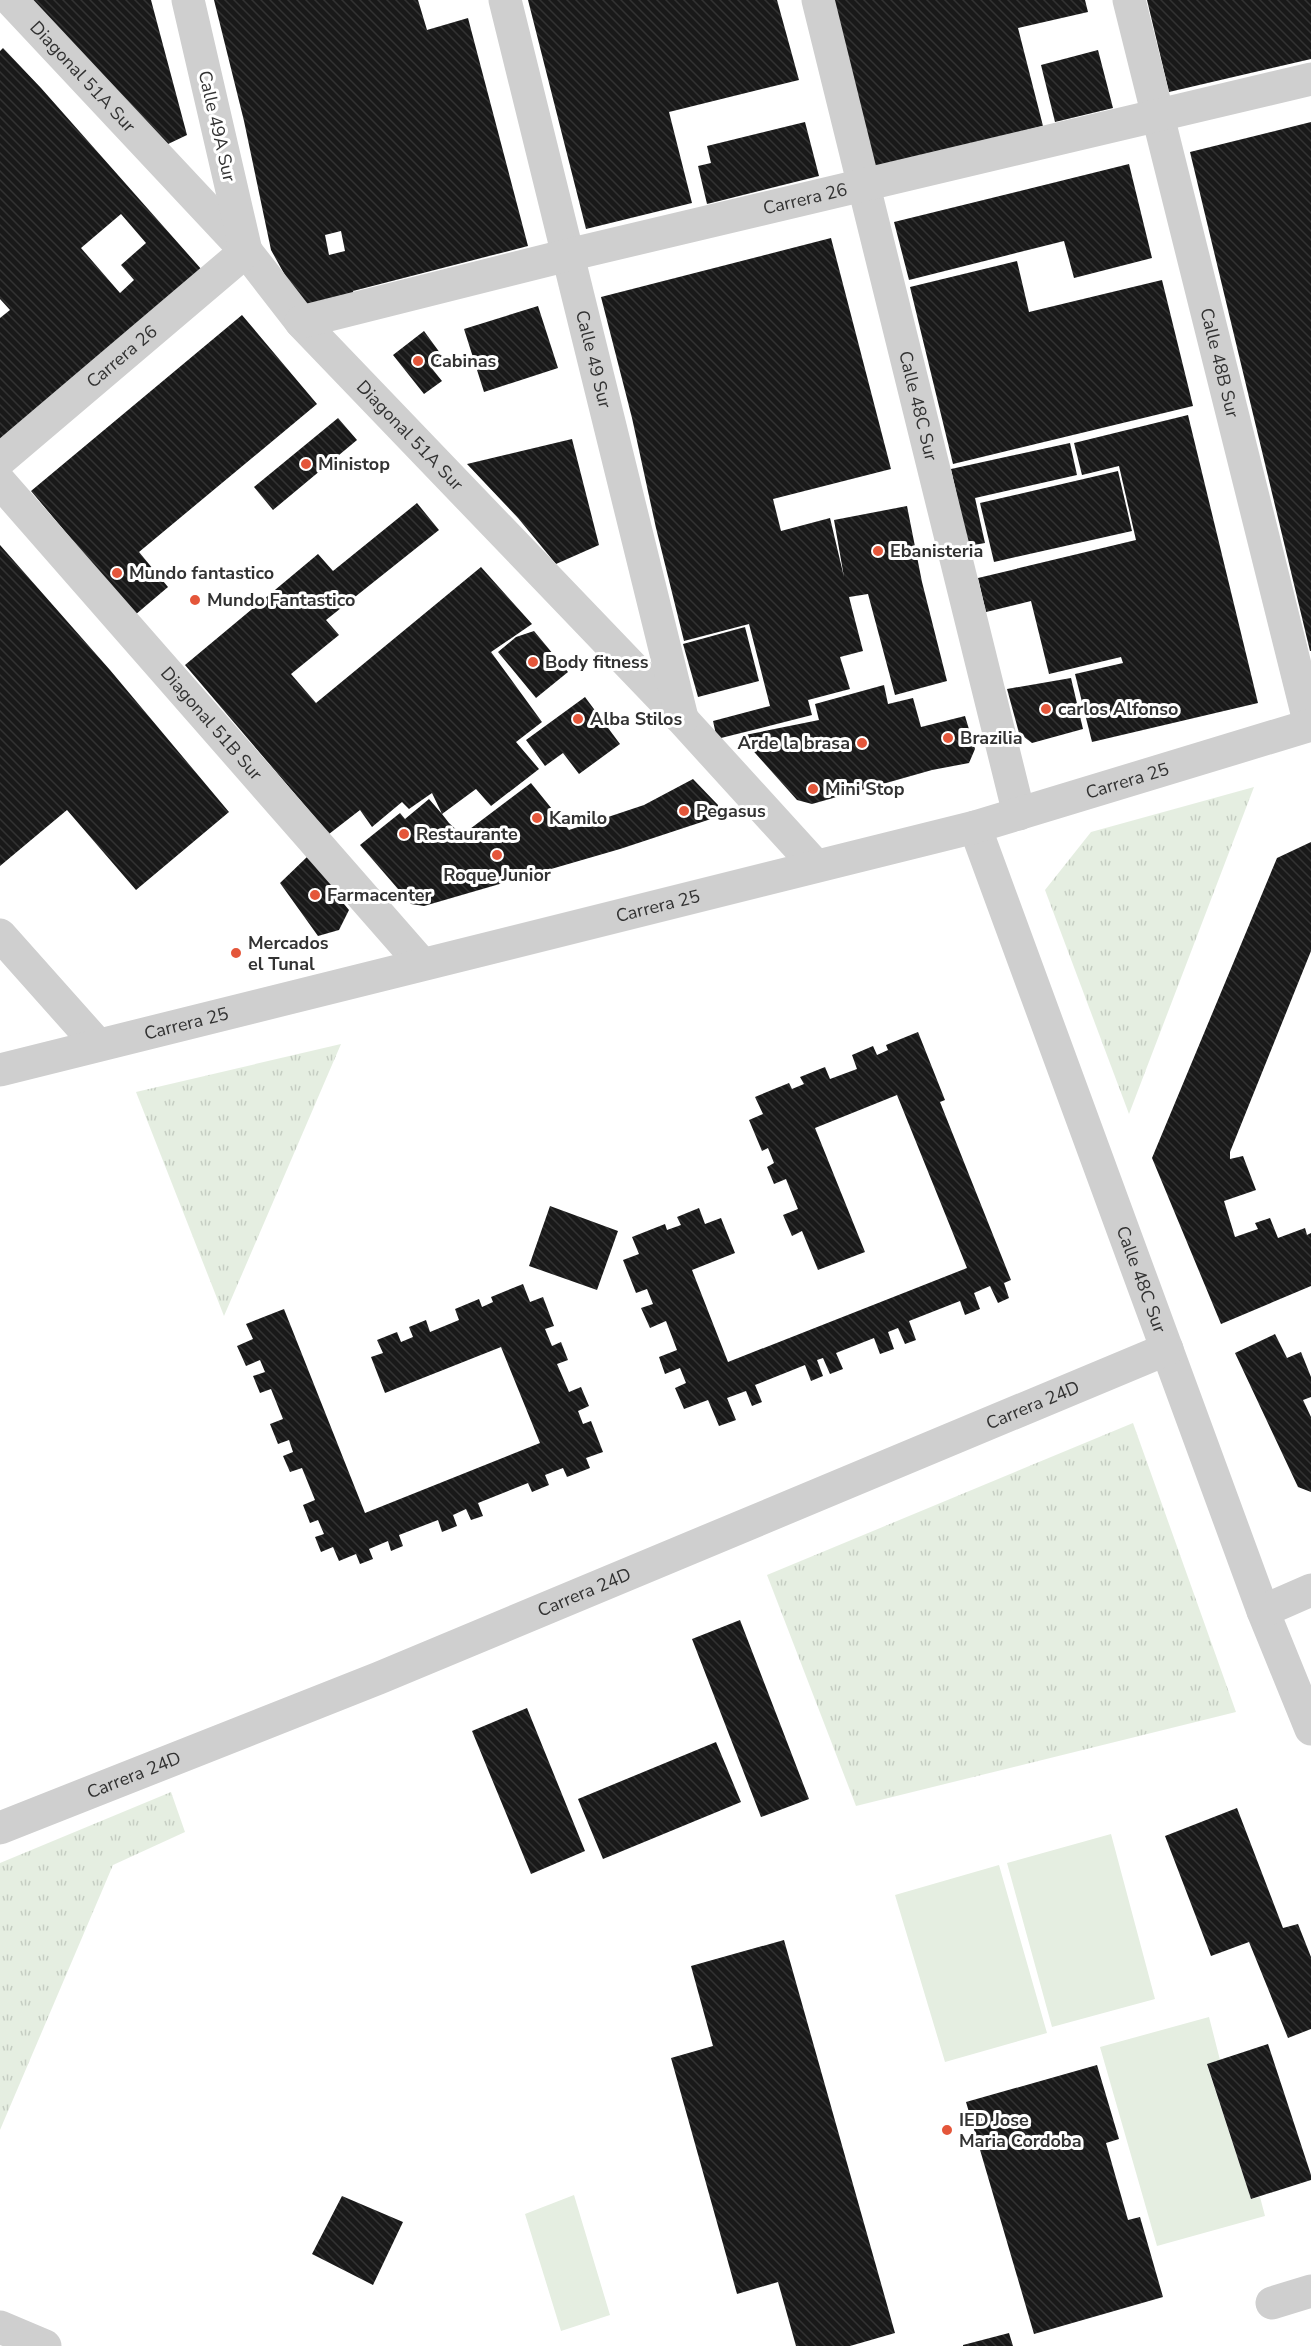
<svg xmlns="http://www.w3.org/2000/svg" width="1311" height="2346" font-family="'Nunito Sans',sans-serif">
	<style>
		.grass { fill: #e5eee1 }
		.park { fill: url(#park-tufts) }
		.building { fill: url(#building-back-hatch); fill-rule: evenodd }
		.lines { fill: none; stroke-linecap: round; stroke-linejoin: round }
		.minor { stroke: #cfcfcf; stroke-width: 33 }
		.poi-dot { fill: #e4563a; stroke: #fff; stroke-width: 2 }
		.labels { text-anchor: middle; stroke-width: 6; stroke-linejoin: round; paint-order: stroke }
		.street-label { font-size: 18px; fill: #323232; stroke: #fff }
		.poi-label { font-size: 18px; font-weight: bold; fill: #323232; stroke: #fff; text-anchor: start }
	</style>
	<defs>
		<pattern id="park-tufts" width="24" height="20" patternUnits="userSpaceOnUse" patternTransform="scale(1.5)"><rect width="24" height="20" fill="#e5eee1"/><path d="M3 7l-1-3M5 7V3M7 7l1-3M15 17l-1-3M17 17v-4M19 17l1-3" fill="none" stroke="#c5cdc2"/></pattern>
		<pattern id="building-back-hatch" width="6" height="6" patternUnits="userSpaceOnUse" patternTransform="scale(1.5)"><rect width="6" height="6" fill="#191919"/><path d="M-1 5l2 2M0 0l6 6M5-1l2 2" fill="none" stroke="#323232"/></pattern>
	</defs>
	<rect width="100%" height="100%" fill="#fff"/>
	<!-- grass -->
	<path class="grass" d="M1111,1834L1155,1999L1052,2027L1007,1863Z
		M999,1865L1047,2033L945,2062L895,1895Z
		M1209,2017L1220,2060L1207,2065L1251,2199L1260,2197L1265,2216L1157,2246L1100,2047Z
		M574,2195L610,2315L561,2331L525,2214Z"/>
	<!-- park -->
	<path class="park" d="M1254,787L1129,1114L1045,890L1091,832Z
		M341,1044L224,1316L136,1092Z
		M1133,1423L1236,1712L856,1806L767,1575Z
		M171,1792L185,1832L113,1865L0,2130V1863Z"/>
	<!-- building -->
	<path class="building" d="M31,0H151L187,135L166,145Z
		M214,0H418L427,30L468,18L528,246L353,291L356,301L307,315L271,250L244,121ZM341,231L345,251L329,255L325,235Z
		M528,0H777L799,80L669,112L692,203L586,229Z
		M834,0H1085L1088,12L1018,28L1043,126L875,168Z
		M1147,0H1311V59L1169,92Z
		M3,48L41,88L202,270L0,445V318L10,310L0,299V51ZM121,214L146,243L121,265L134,280L120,293L81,248Z
		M1098,50L1113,108L1055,122L1041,65Z
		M805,122L819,176L707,204L698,166L711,163L707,146Z
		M1311,122V651H1310L1190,152Z
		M1129,164L1152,258L1074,278L1064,241L909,280L894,222Z
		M831,238L891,469L773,499L781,531L830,518L844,577L834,520L907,506L922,582L947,681L895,695L868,594L849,597L863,651L840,657L850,689L808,700L812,715L717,739L713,721L770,706L749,624L684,641L656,528L632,418L601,297Z
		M1017,261L1029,312L1162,280L1193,406L953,464L910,287Z
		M538,306L558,368L484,392L464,329Z
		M242,315L317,404L139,552L168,587L135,615L31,491Z
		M424,331L443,357L430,366L442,381L424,394L393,355Z
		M1188,415L1258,703L1092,742L1075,674L1123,663L1121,657L1049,674L1031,601L986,612L978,578L1136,540L1119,466L1082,475L1074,443Z
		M338,418L357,440L273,510L254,487Z
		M572,439L599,545L556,564L518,518L467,464Z
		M1070,443L1077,475L975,498L985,543L968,546L951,469Z
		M1118,471L1132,531L994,562L980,503Z
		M417,503L439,530L326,620L339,635L291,674L316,703L481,567L532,624L491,652L542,722L516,742L539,769L491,806L476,789L442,814L449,823L462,835L531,783L569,830L644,805L693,779L718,805L717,817L620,849L424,906L411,904L360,845L400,813L405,819L429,799L442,814L432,793L409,809L402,802L372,827L360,810L329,834L185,665L318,554L333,571Z
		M0,545L110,670L229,812L136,890L67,810L0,866Z
		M745,627L759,681L698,697L683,644Z
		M534,631L568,672L536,698L498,652L516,637Z
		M1071,678L1083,729L1032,743L1019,733L1007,689Z
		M884,685L888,704L913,698L921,727L965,716L975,749L969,763L932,770L812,804L797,800L740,736L819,720L815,704Z
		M585,697L620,744L579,774L563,753L545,766L526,740Z
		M1311,842V951L1230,1152V1159L1243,1156L1256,1190L1224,1201L1235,1237L1258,1229L1255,1223L1270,1218L1278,1238L1305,1228L1307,1235L1311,1233V1286L1221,1324L1152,1158L1277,858Z
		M307,857L343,893L339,898L349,910L339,930L318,936L280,883Z
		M918,1032L945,1100L940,1102L1011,1280L1004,1283L1009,1298L998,1303L990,1286L974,1293L980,1309L965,1315L960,1301L909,1321L916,1340L905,1344L898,1328L888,1332L894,1349L880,1354L874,1338L836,1353L843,1369L830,1374L823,1358L817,1360L823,1376L811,1381L805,1365L755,1385L762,1402L752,1406L746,1391L727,1398L736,1420L719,1426L708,1400L684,1409L675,1388L686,1383L680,1368L665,1374L659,1357L677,1350L666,1321L650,1328L641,1308L653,1304L647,1289L636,1293L623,1260L639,1254L632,1237L665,1224L667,1230L681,1225L677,1217L699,1208L705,1224L721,1218L735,1253L692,1270L728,1362L967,1268L897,1095L815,1128L865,1252L818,1270L802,1231L792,1236L783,1215L798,1209L786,1179L774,1184L767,1167L774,1163L768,1148L762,1151L749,1120L763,1114L755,1097L789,1083L792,1089L804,1084L800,1077L825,1067L830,1079L857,1069L852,1055L873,1046L877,1055L888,1050L886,1045Z
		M550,1206L618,1231L597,1290L529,1266Z
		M523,1284L530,1302L543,1297L554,1326L545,1329L552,1346L561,1342L568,1360L557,1364L569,1392L581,1387L589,1406L578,1411L583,1424L591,1421L603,1452L586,1458L590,1468L567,1477L563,1468L545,1475L549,1485L532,1492L528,1483L478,1503L483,1516L471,1520L466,1509L453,1515L457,1526L442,1532L438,1520L399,1535L403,1546L391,1551L388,1541L369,1549L373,1559L360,1564L356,1554L339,1561L333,1547L321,1552L315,1537L324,1534L318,1520L310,1523L303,1505L315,1500L302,1468L290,1472L283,1456L293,1452L289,1440L278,1444L270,1424L283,1419L271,1389L260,1393L253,1376L265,1372L260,1360L246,1366L237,1346L253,1339L246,1324L284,1309L365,1513L540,1443L501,1347L385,1393L371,1357L383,1353L377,1340L397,1332L401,1342L413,1337L409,1327L426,1320L430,1332L459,1320L455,1309L479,1299L482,1307L493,1302L491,1297Z
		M1275,1334L1287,1358L1301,1352L1311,1377V1397L1303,1400L1311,1417V1492L1298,1487L1235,1353Z
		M740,1620L809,1799L761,1817L692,1639Z
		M527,1708L585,1851L531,1874L472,1731Z
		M716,1742L741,1802L603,1859L578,1799Z
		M1237,1808L1283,1928L1298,1924L1311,1957V2029L1288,2038L1249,1942L1211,1956L1165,1836Z
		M784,1940L895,2333L850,2346H796L778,2282L737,2294L671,2058L713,2046L691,1966Z
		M1268,2044L1311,2175V2180L1251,2199L1207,2064Z
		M1097,2065L1119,2139L1106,2143L1128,2220L1140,2217L1163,2297L1034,2334L966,2102Z
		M342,2196L403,2222L373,2285L312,2254Z
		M1009,2333L1013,2346H963V2345Z"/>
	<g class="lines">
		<!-- minor -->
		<g class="minor">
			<path id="s1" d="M11,0L246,251L301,322L682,719L816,866"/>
			<path id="s2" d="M505,0L682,718"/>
			<path id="s3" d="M818,0L1019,814"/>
			<path id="s4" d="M1129,0L1310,725"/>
			<path id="s5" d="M301,322L568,255L1311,79"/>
			<path id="s6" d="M0,460L246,251L188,0"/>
			<path id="s7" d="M0,482L422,964"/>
			<path id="s8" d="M975,827L1263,1611L1311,1729"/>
			<path d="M0,935L98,1045"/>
			<path id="s9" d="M0,1070L975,827L1311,725"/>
			<path d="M1263,1611L1311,1590"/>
			<path id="s10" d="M0,1828L379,1678L1167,1349"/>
			<path d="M1272,2303L1311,2291"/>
			<path d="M0,2327L45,2346"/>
		</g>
	</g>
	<!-- markers -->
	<g class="poi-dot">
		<circle cx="418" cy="361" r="6"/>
		<circle cx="306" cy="464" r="6"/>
		<circle cx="878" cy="551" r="6"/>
		<circle cx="117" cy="573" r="6"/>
		<circle cx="195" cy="600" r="6"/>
		<circle cx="533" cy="662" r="6"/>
		<circle cx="1046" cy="709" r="6"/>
		<circle cx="578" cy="719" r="6"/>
		<circle cx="948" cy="738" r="6"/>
		<circle cx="862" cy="743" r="6"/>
		<circle cx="813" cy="789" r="6"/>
		<circle cx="684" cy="811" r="6"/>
		<circle cx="537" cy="818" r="6"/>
		<circle cx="404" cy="834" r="6"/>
		<circle cx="497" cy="855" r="6"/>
		<circle cx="315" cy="895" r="6"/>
		<circle cx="236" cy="953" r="6"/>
		<circle cx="947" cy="2130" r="6"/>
	</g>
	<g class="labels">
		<!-- street labels -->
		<g class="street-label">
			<text dy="6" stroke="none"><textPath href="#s1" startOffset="105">Diagonal 51A Sur</textPath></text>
			<text transform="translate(217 126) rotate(77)" y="6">Calle 49A Sur</text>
			<text dy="6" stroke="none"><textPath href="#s5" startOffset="519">Carrera 26</textPath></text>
			<text dy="6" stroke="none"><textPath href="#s6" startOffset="160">Carrera 26</textPath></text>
			<text dy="6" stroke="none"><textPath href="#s2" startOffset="370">Calle 49 Sur</textPath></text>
			<text dy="6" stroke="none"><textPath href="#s4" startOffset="374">Calle 48B Sur</textPath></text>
			<text dy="6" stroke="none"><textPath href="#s3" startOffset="418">Calle 48C Sur</textPath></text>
			<text dy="6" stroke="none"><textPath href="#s1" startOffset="591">Diagonal 51A Sur</textPath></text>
			<text dy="6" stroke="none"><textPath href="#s7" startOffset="321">Diagonal 51B Sur</textPath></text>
			<text dy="6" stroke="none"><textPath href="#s9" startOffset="1164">Carrera 25</textPath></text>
			<text dy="6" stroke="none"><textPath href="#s9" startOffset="678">Carrera 25</textPath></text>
			<text dy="6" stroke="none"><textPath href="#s9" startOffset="192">Carrera 25</textPath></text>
			<text dy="6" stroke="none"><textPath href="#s8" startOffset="482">Calle 48C Sur</textPath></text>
			<text dy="6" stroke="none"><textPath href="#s10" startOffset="1116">Carrera 24D</textPath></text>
			<text dy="6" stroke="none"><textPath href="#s10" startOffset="630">Carrera 24D</textPath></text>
			<text dy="6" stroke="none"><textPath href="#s10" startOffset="144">Carrera 24D</textPath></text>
		</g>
		<!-- poi labels -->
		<g class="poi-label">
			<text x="430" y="367">Cabinas</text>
			<text x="318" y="470">Ministop</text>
			<text x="890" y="557">Ebanisteria</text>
			<text x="129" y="579">Mundo fantastico</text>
			<text x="207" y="606">Mundo Fantastico</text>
			<text x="545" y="668">Body fitness</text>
			<text x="1058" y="715">carlos Alfonso</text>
			<text x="590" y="725">Alba Stilos</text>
			<text x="960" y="744">Brazilia</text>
			<text x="850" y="749" text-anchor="end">Arde la brasa</text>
			<text x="825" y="795">Mini Stop</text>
			<text x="696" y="817">Pegasus</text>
			<text x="549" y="824">Kamilo</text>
			<text x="416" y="840">Restaurante</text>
			<text x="497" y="881" text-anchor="middle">Roque Junior</text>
			<text x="327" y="901">Farmacenter</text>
			<text x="248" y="949">Mercados<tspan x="248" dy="21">el Tunal</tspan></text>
			<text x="959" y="2126">IED Jose<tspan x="959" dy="21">Maria Cordoba</tspan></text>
		</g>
	</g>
</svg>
